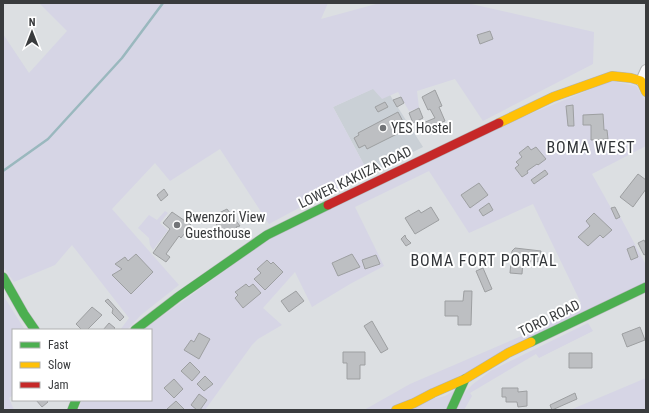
<svg xmlns="http://www.w3.org/2000/svg" width="649" height="413" font-family="'Roboto Condensed',sans-serif">
	<style>
		.built { fill: #cad0d6 }
		.green { fill: #d6d5e5 }
		.lines { fill: none; stroke-linecap: round; stroke-linejoin: round }
		.stream { stroke: #9ab8be; stroke-width: 2.5 }
		.building { fill: #bdbfc2; stroke: #9d9fa1 }
		.street-casing { stroke: #b1b3b5; stroke-width: 12 }
		.fast-casing { stroke: #b1b3b5; stroke-width: 10 }
		.slow-casing { stroke: #b1b3b5; stroke-width: 10 }
		.jam-casing { stroke: #b1b3b5; stroke-width: 10 }
		.street { stroke: #fafafb; stroke-width: 10 }
		.fast { stroke: #4caf50; stroke-width: 9 }
		.slow { stroke: #ffc107; stroke-width: 9 }
		.jam { stroke: #c62828; stroke-width: 9 }
		.poi-dot { fill: #727477; stroke: #fff; stroke-width: 1.5 }
		.labels { text-anchor: middle; stroke-width: 4; stroke-linejoin: round; paint-order: stroke }
		.poi-label { font-size: 14px; fill: #393b3d; stroke: #fff; text-anchor: start }
		.street-label { font-size: 14px; fill: #393b3d; stroke: #fff }
		.quarter-label { font-size: 16px; letter-spacing: 1px; fill: #33363a; stroke: #fff }
	</style>
	<rect width="100%" height="100%" fill="#dcdfe2"/>
	<!-- built -->
	<path class="built" d="M383,84L423,147L369,174L333,107Z"/>
	<!-- green -->
	<path class="green" d="M39,3H328L321,19L376,4L388,3H467L594,32L593,64L483,121L455,79L417,91L419,108L409,111L398,92L382,99L373,89L333,107L369,174L312,201L269,224L220,149L170,181L155,163L112,209L179,285L141,315L127,330H120L129,318L72,245L55,265L14,282L3,267V34L29,73L67,31Z
		M611,81L636,86L643,97L646,103V146L592,174L611,208L615,207L646,265V284L390,410H364L410,384L526,334L581,303L533,204L469,233L429,171L355,207L384,266L350,284L312,307L295,272L263,308L282,325L258,339L252,345L205,410H78L82,400H151V330H143L277,233L476,136Z
		M165,211L168,213L160,223L168,230L153,250L150,245L149,238L138,228L149,215L157,220Z
		M3,295L25,330H13V395L9,398L14,410H3Z
		M588,323L593,331L539,358L536,354L470,393L472,396L464,410H455L466,391L473,384L492,370Z
		M646,378V410H570Z
		M462,386L451,410H401L419,402L445,396Z"/>
	<g class="lines">
		<!-- stream -->
		<path class="stream" d="M3,171L48,139L122,58L163,3"/>
	</g>
	<!-- building -->
	<path class="building" d="M490,31L493,39L480,44L477,35Z
		M435,90L442,106L439,107L445,121L426,129L423,123L435,118L430,109L428,110L422,97Z
		M401,97L404,103L397,107L393,100Z
		M385,102L388,107L378,112L375,107Z
		M573,105L574,126H568L566,106Z
		M419,108L423,118L413,123L409,113Z
		M398,112L407,129L367,149L365,145L359,148L354,138L359,135L358,133Z
		M603,114L604,130H607L608,139L591,140V125H583V115Z
		M528,146L531,150L536,147L546,159L538,165L537,164L527,171L528,173L522,177L515,168L519,165L516,162L522,157L519,153Z
		M545,170L548,174L534,184L531,180Z
		M638,174L646,180V189L633,207L620,197Z
		M479,183L488,195L470,208L461,195Z
		M164,189L168,195L161,201L157,195Z
		M489,203L493,210L483,216L479,210Z
		M431,207L439,220L415,234L405,218L419,210L421,213Z
		M615,207L620,217L616,219L611,208Z
		M227,209L240,226L236,227L239,232L229,238L226,232L223,233L213,220L222,215L219,213Z
		M172,212L191,225L181,238L179,236L166,254L170,257L166,262L153,253L170,229L163,223Z
		M594,213L612,230L603,238L600,235L588,246L578,237L590,226L586,221Z
		M405,235L406,238L411,243L406,246L401,239Z
		M644,240L646,244V254L644,255L638,243Z
		M634,246L638,257L631,260L627,249Z
		M515,248L541,251L540,262L523,260L522,274L510,273L512,251Z
		M136,254L153,272L131,294L112,275L122,269L115,264L125,257L128,261Z
		M352,254L360,267L338,276L332,263Z
		M376,255L380,264L365,269L362,260Z
		M267,260L271,264L273,262L283,272L265,290L254,279L261,273L257,269Z
		M483,268L492,289L485,292L476,271Z
		M246,284L249,287L253,284L261,293L243,308L235,298L238,295L235,292Z
		M296,291L304,301L289,312L281,301Z
		M464,291H472L471,325H458V316H445V301H463Z
		M108,299L124,317L120,321L112,313L113,309L105,301Z
		M92,307L102,315L87,330H82L76,324Z
		M372,321L388,349L381,353L364,326Z
		M109,323L115,328L113,330H103Z
		M640,327L645,340L627,347L622,334Z
		M199,333L210,339L199,359L184,350L191,340L194,342Z
		M343,352H365V365H360V379H347V363H343Z
		M569,353H592V368H569Z
		M190,362L200,372L192,381L181,371Z
		M205,376L213,384L204,391L197,384Z
		M174,379L183,389L174,398L164,388Z
		M502,388H518V392L527,391V406L518,407L517,402H506V397H502Z
		M575,393L577,399L552,410L550,405Z
		M199,394L207,400L200,410H197L191,405Z
		M36,400H46L48,402L42,407Z
		M176,401L185,410H169L167,409Z"/>
	<g class="lines">
		<!-- street casing -->
		<g class="street-casing">
			<path id="street" d="M641,81L646,70"/>
		</g>
		<!-- fast casing -->
		<g class="fast-casing">
			<path id="fast" d="M3,277L24,314L35,330
				M135,330L178,297L267,235L328,205
				M531,342L646,287
				M72,410L76,400
				M451,410L465,379"/>
		</g>
		<!-- slow casing -->
		<g class="slow-casing">
			<path id="slow" d="M499,123L553,97L612,76L631,78L641,81L646,92
				M396,410L414,403L433,393L465,379L508,353L531,342"/>
		</g>
		<!-- jam casing -->
		<g class="jam-casing">
			<path id="jam" d="M328,205L499,123"/>
		</g>
		<!-- street -->
		<use href="#street" class="street"/>
		<!-- fast -->
		<use href="#fast" class="fast"/>
		<!-- slow -->
		<use href="#slow" class="slow"/>
		<!-- jam -->
		<use href="#jam" class="jam"/>
	</g>
	<!-- markers -->
	<g class="poi-dot">
		<circle cx="383" cy="128" r="4"/>
		<circle cx="177" cy="225" r="4"/>
	</g>
	<g class="labels">
		<!-- poi labels -->
		<g class="poi-label">
			<text x="391" y="133">YES Hostel</text>
			<text x="185" y="222">Rwenzori View<tspan x="185" dy="16">Guesthouse</tspan></text>
		</g>
		<!-- street labels -->
		<g class="street-label">
			<text transform="translate(355 177) rotate(-26)" y="5">LOWER KAKIIZA ROAD</text>
			<text transform="translate(549 318) rotate(-26)" y="5">TORO ROAD</text>
		</g>
		<!-- quarter labels -->
		<g class="quarter-label">
			<text x="591" y="153">BOMA WEST</text>
			<text x="484" y="266">BOMA FORT PORTAL</text>
		</g>
	</g>
	<!-- border -->
	<rect width="649" height="413" fill="none" stroke="#393b3d" stroke-width="8"/>
	<!-- legend -->
	<rect x="12" y="329" width="140" height="72" fill="#ffffff" stroke="#b0b1b1"/>
	<rect x="20" y="342" width="20" height="6" fill="#4caf50" stroke="#b0b1b1"/>
	<text x="48" y="349" font-size="12" fill="#393b3d">Fast</text>
	<rect x="20" y="362" width="20" height="6" fill="#ffc107" stroke="#b0b1b1"/>
	<text x="48" y="369" font-size="12" fill="#393b3d">Slow</text>
	<rect x="20" y="382" width="20" height="6" fill="#c62828" stroke="#b0b1b1"/>
	<text x="48" y="389" font-size="12" fill="#393b3d">Jam</text>
	<!-- north arrow -->
	<g transform="translate(32 32)" stroke="#ffffff" stroke-width="3" paint-order="stroke">
	<path d="M0-3L7 15L0 10L-7 15Z" fill="#393b3d"/>
	<text y="-6" font-size="11" font-weight="bold" text-anchor="middle" fill="#393b3d">N</text>
	</g>
</svg>
